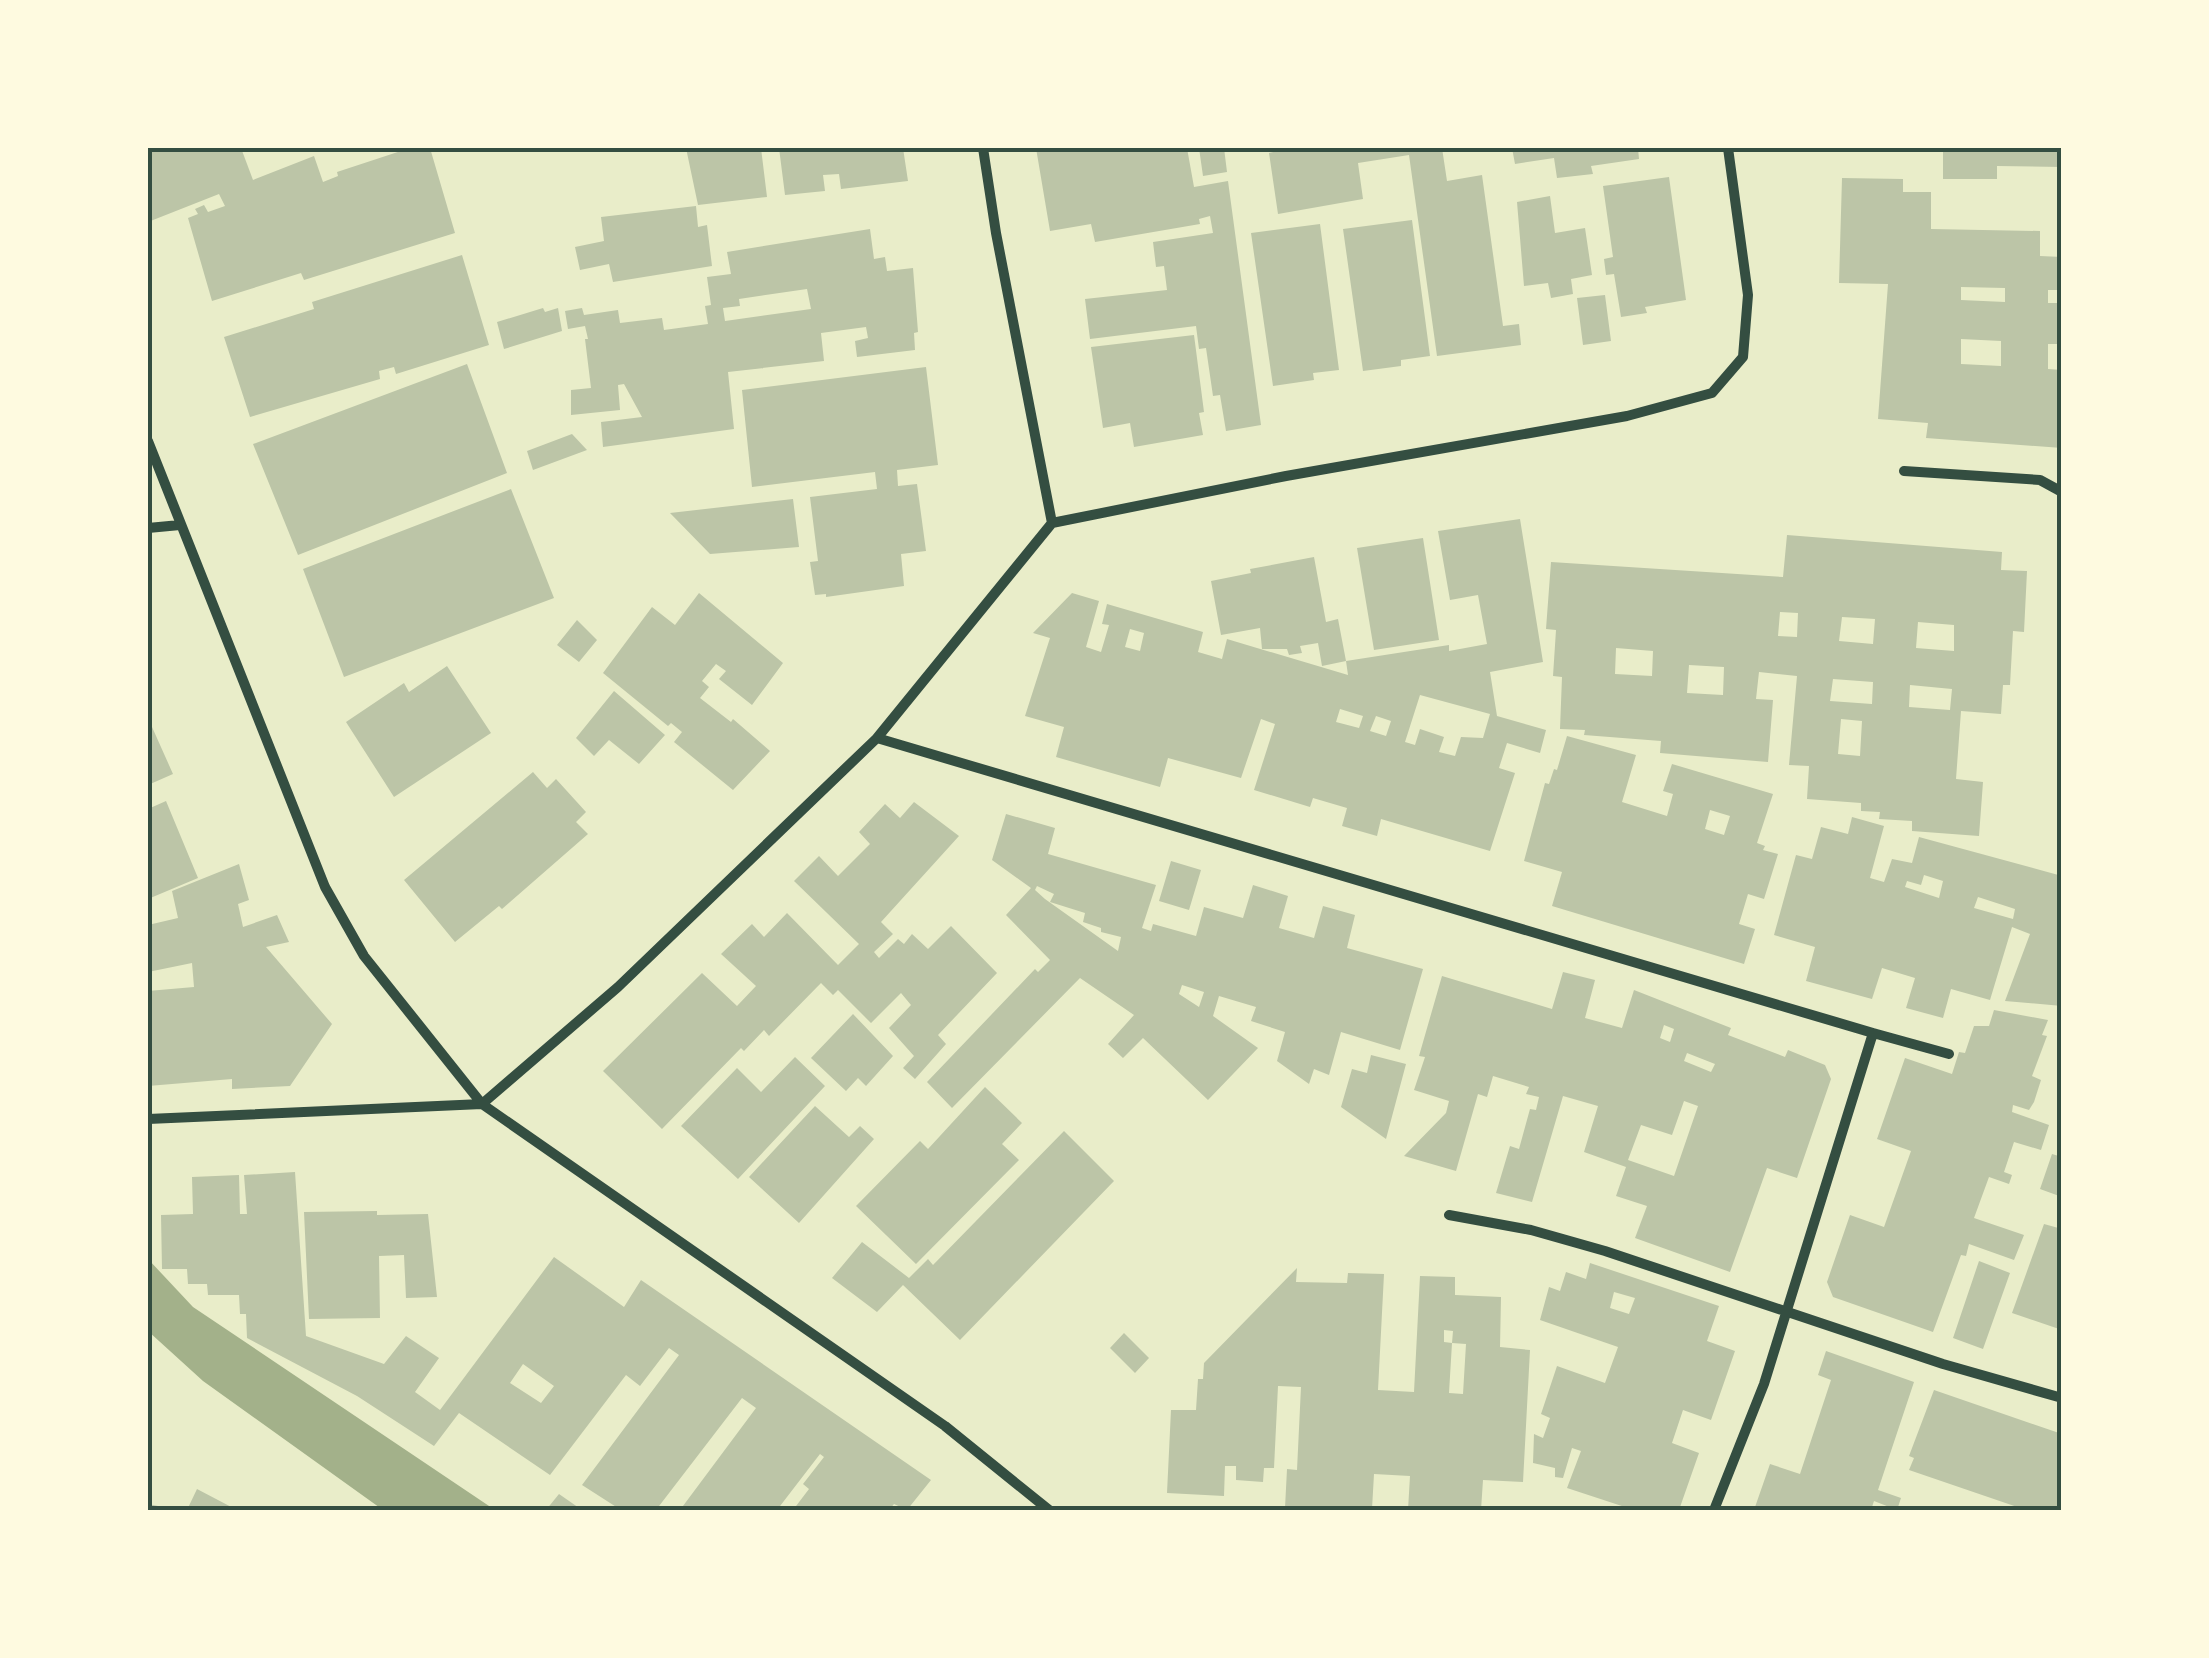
<svg xmlns="http://www.w3.org/2000/svg" width="2209" height="1658" font-family="'Public Sans',sans-serif">
	<style>
		.water { fill: #a3b18a }
		.building { fill: #bcc5a7; fill-rule: evenodd }
		.lines { fill: none; stroke-linecap: round; stroke-linejoin: round }
		.minor { stroke: #344e41; stroke-width: 10 }
		.neatline { fill: none; stroke: #344e41; stroke-width: 4 }
	</style>
	<rect width="100%" height="100%" fill="#e9edc9"/>
	<!-- water -->
	<path class="water" d="M148,1259L193,1307L495,1510H383L203,1381L148,1331Z"/>
	<!-- building -->
	<path class="building" d="M148,148H241L253,180L314,156L323,182L338,176L337,172L410,148H430L455,233L304,280L301,273L212,301L188,218L198,214L195,209L204,205L208,212L225,206L219,194L148,222Z
		M686,148H761L767,197L698,205Z
		M779,148H903L908,181L841,189L839,174L823,175L825,191L785,195Z
		M1036,148H1187L1194,187L1228,181L1261,425L1226,431L1220,395L1213,396L1206,348L1199,349L1196,326L1090,339L1085,299L1167,290L1164,266L1156,267L1153,242L1213,233L1210,216L1199,219L1200,224L1095,242L1091,224L1050,231Z
		M1199,148H1224L1227,172L1203,176Z
		M1290,148H1442L1447,181L1482,175L1503,326L1519,324L1521,345L1437,356L1409,155L1358,163L1363,199L1278,214L1269,153Z
		M1512,148H1638L1639,159L1591,166L1593,174L1557,178L1554,158L1515,164Z
		M1943,148H2062V167L1997,166V179H1943Z
		M1669,177L1686,300L1645,307L1647,313L1621,317L1614,274L1606,275L1604,259L1613,257L1603,186Z
		M1842,178L1903,179V192H1931V229L2040,231V256L2062,257V290H2048V303H2062V344H2048V369L2062,370V448L1926,438L1928,423L1878,419L1888,284L1839,283ZM1961,287L2005,288V302L1961,300ZM1961,339L2001,341V366L1961,364Z
		M1550,196L1555,233L1585,228L1592,275L1571,279L1573,294L1551,298L1548,283L1524,286L1517,202Z
		M696,206L698,227L707,225L712,266L613,282L609,264L580,270L575,247L604,241L601,217Z
		M1412,220L1430,356L1401,360V366L1363,371L1343,229Z
		M1320,224L1339,370L1313,373L1314,380L1273,386L1251,233Z
		M870,229L874,259L885,257L887,271L913,268L918,332L914,333L915,350L857,357L855,341L868,338L866,327L821,333L824,361L728,372L734,429L603,447L601,422L642,417L624,384L618,385L620,410L571,415V390L591,388L585,339H588L585,326L568,329L565,311L582,308L584,315L618,310L620,323L662,318L664,330L708,324L705,306L711,305L707,277L731,274L727,252ZM807,289L811,309L725,321L723,308L740,306L739,299Z
		M462,255L489,345L396,374L394,367L379,371L380,379L250,417L224,337L314,309L312,302Z
		M1605,295L1611,341L1583,345L1577,298Z
		M543,308L545,312L558,308L562,331L504,349L497,322Z
		M1194,335L1204,412L1199,413L1203,435L1134,447L1130,423L1103,428L1091,347Z
		M467,364L507,473L298,555L253,444Z
		M926,367L938,465L897,470L898,486L917,484L926,551L901,554L904,586L826,597V594L815,595L810,562L818,561L810,497L877,489L875,472L752,487L742,390Z
		M572,434L587,450L533,470L527,451Z
		M511,489L554,598L344,677L303,569Z
		M793,499L799,547L710,554L670,513Z
		M1520,519L1543,662L1490,672L1497,716L1546,730L1540,753L1507,743L1499,768L1515,773L1490,851L1381,819L1377,836L1342,826L1347,808L1313,798L1310,807L1254,790L1275,724L1261,719L1241,778L1168,758L1160,787L1056,757L1064,727L1025,716L1050,638L1033,633L1072,593L1099,601L1086,647L1101,652L1109,625L1102,624L1107,604L1203,632L1198,652L1222,659L1227,639L1348,675L1346,661L1449,645V651L1487,644L1478,595L1450,600L1438,531ZM1130,629L1144,633L1140,651L1125,647ZM1420,695L1490,714L1483,738L1461,737L1455,756L1439,752L1444,737L1420,729L1415,745L1405,742ZM1340,709L1363,716L1359,728L1336,722ZM1376,716L1391,721L1386,736L1370,731Z
		M1787,535L2002,552L2001,570L2027,571L2024,632L2013,631L2010,685H2003L2001,714L1961,711L1956,779L1983,782L1979,836L1912,831V821L1879,819L1880,812L1861,811V803L1807,799L1809,766L1789,765L1797,676L1759,672L1756,699L1773,700L1768,762L1660,753L1661,741L1584,735L1585,730L1560,729L1562,677L1553,676L1556,630L1546,629L1551,562L1783,577ZM1780,612L1798,613L1797,637L1778,636ZM1842,617L1875,619L1873,644L1839,641ZM1918,622L1954,625V651L1916,648ZM1616,648L1653,651L1652,676L1615,674ZM1689,665L1724,667L1723,695L1687,693ZM1833,679L1873,682L1872,704L1830,701ZM1910,685L1952,689L1950,710L1909,707ZM1841,719L1862,721L1860,756L1838,754Z
		M1423,538L1439,640L1374,650L1357,548Z
		M1314,557L1326,622L1338,619L1346,661L1322,666L1318,643L1300,646L1302,653L1289,655L1287,649H1262L1260,628L1221,635L1211,581L1251,573L1250,569Z
		M699,593L783,663L752,705L719,679L726,671L716,664L702,681L709,687L700,698L731,722L733,719L770,751L733,790L674,742L682,732L671,723L668,726L603,673L652,607L675,625Z
		M577,620L597,640L579,662L557,645Z
		M447,666L491,733L394,797L346,722L404,683L409,692Z
		M614,691L665,735L639,764L609,740L594,756L576,738Z
		M148,718L173,774L148,785Z
		M1567,736L1636,755L1622,802L1667,816L1673,794L1663,791L1672,764L1773,794L1757,843L1765,846L1763,850L1778,854L1764,899L1748,894L1739,924L1755,929L1744,964L1552,906L1562,872L1524,861L1545,783L1549,784L1554,769L1557,770ZM1710,810L1730,816L1724,835L1705,829Z
		M533,772L547,788L556,779L586,812L576,822L588,834L502,909L499,906L455,942L404,880Z
		M166,801L198,878L148,899V809Z
		M914,802L959,836L881,922L893,934L874,952L879,958L898,939L904,944L912,934L928,949L951,926L997,973L938,1035L946,1044L915,1079L903,1068L914,1056L889,1028L911,1005L901,993L871,1023L838,990L833,995L821,983L769,1036L764,1030L744,1051L741,1048L662,1129L603,1071L702,973L737,1006L756,986L721,954L752,924L764,937L787,913L838,965L859,944L794,881L819,856L838,876L870,844L859,832L885,804L900,818Z
		M1006,814L1055,828L1048,854L1156,885L1142,928L1151,931L1153,924L1196,936L1204,907L1243,918L1253,885L1288,896L1279,928L1314,938L1323,906L1355,915L1347,948L1423,969L1400,1050L1341,1032L1329,1075L1314,1069L1309,1084L1277,1061L1285,1032L1251,1021L1256,1007L1219,996L1213,1016L1258,1048L1208,1100L1143,1038L1123,1058L1108,1044L1134,1015L1080,978L952,1108L927,1082L1035,969L1038,972L1050,960L1006,915L1031,888L992,860ZM1037,886L1054,894L1050,902L1085,913L1083,922L1101,928V932L1121,937L1118,951L1045,899L1035,890ZM1182,985L1204,992L1199,1007L1179,994Z
		M1852,817L1884,826L1870,878L1884,882L1892,859L1912,863L1919,837L2062,876V1006L2005,1001L2030,934L2012,927L1990,1000L1951,989L1943,1018L1906,1008L1915,978L1882,968L1872,999L1806,981L1815,947L1774,935L1796,855L1812,859L1821,827L1848,834ZM1924,875L1943,881L1939,898L1905,887L1907,881L1921,885ZM1978,897L2015,909L2013,919L1974,908Z
		M1171,861L1201,870L1189,910L1159,901Z
		M239,864L249,900L238,904L243,927L277,915L289,942L266,947L332,1024L290,1086L232,1089V1079L148,1086V991L194,987L192,963L148,972V925L178,918L172,891Z
		M1563,972L1595,980L1585,1018L1622,1028L1634,990L1731,1028L1728,1035L1785,1057L1788,1050L1825,1065L1831,1079L1797,1178L1767,1168L1730,1272L1635,1238L1647,1206L1616,1196L1626,1167L1584,1152L1598,1106L1563,1096L1532,1202L1496,1193L1510,1146L1519,1149L1530,1109L1536,1110L1539,1097L1526,1094L1529,1087L1493,1076L1487,1097L1478,1094L1456,1171L1404,1156L1446,1113L1449,1101L1414,1090L1425,1057L1419,1056L1442,976L1552,1009ZM1664,1025L1674,1029L1670,1042L1660,1038ZM1687,1053L1715,1064L1711,1072L1684,1061ZM1684,1101L1698,1106L1674,1176L1628,1160L1641,1125L1672,1135Z
		M1994,1010L2048,1020L2042,1035L2047,1036L2032,1076L2041,1080L2034,1102L2029,1110L2013,1105L2012,1112L2049,1125L2041,1150L2014,1142L2004,1172L2012,1175L2009,1184L1989,1177L1974,1218L2024,1235L2014,1260L1969,1244L1966,1256L1961,1255L1933,1332L1833,1297L1827,1282L1850,1215L1884,1227L1911,1151L1877,1139L1905,1058L1952,1074L1959,1052L1965,1053L1974,1026H1989Z
		M853,1014L893,1056L866,1086L858,1078L846,1091L811,1058Z
		M1371,1055L1406,1064L1386,1139L1341,1107L1352,1069L1367,1073Z
		M795,1057L825,1086L738,1179L681,1126L737,1068L761,1092Z
		M985,1087L1022,1123L1002,1144L1019,1160L916,1264L856,1206L920,1141L928,1149Z
		M815,1106L849,1137L860,1126L874,1139L799,1223L749,1177Z
		M1064,1131L1114,1181L960,1340L903,1285L877,1312L832,1278L862,1242L909,1278L928,1259L933,1265Z
		M2052,1154L2062,1157V1197L2040,1189Z
		M295,1172L306,1336L384,1364L406,1336L439,1358L415,1392L440,1410L554,1257L624,1307L641,1280L931,1480L907,1510L894,1504L889,1510H793L809,1489L803,1484L824,1457L820,1454L777,1510H680L756,1408L742,1398L656,1510H621L582,1485L679,1355L669,1348L640,1386L626,1375L550,1475L459,1413L434,1446L357,1396L247,1338L246,1314H240L239,1295H208L207,1284H188L187,1269H162L161,1215L193,1214L192,1177L239,1175L240,1214H247L244,1175ZM523,1364L554,1386L541,1403L510,1383Z
		M377,1211V1215L428,1214L437,1297L406,1298L404,1255L379,1256L380,1318L309,1319L304,1212Z
		M2044,1224L2062,1229V1330L2012,1313Z
		M1979,1261L2010,1273L1983,1349L1953,1338Z
		M1590,1263L1719,1306L1707,1341L1735,1351L1711,1420L1683,1410L1672,1443L1699,1453L1679,1510H1634L1567,1488L1581,1451L1572,1448L1563,1478L1555,1477V1468L1533,1463L1534,1434L1543,1438L1550,1418L1541,1414L1557,1366L1605,1383L1618,1347L1540,1320L1549,1287L1560,1291L1566,1272L1586,1279ZM1614,1292L1635,1298L1629,1314L1610,1308Z
		M1297,1268L1296,1282L1347,1283L1348,1273L1384,1274L1378,1390L1414,1392L1420,1276L1455,1277V1295L1501,1297L1500,1347L1530,1350L1523,1482L1483,1480L1481,1510H1408L1410,1476L1374,1474L1372,1509L1285,1508L1287,1469L1297,1470L1301,1387L1278,1386L1274,1468H1264L1263,1482L1236,1480V1466H1225L1224,1496L1167,1493L1171,1410H1196L1198,1379H1203L1204,1363ZM1444,1330L1453,1331L1452,1343L1466,1344L1463,1394L1449,1393L1452,1343L1444,1342Z
		M1124,1333L1149,1358L1135,1373L1110,1348Z
		M1826,1351L1914,1382L1878,1490L1901,1498L1897,1510L1874,1501L1871,1510H1754L1770,1464L1800,1474L1831,1380L1818,1375Z
		M1934,1390L2062,1434V1510H2026L1909,1470L1914,1458L1909,1456Z
		M197,1489L237,1510H187Z
		M559,1494L582,1510H546Z
		M148,1504L173,1509L172,1510H148Z"/>
	<g class="lines">
		<!-- minor -->
		<path class="minor" d="M983,148L996,233L1052,523
			M148,441L325,887L364,956L482,1104L945,1426L1049,1510
			M1904,471L2040,480L2062,492
			M1052,523L1286,476L1627,416L1712,393L1743,357L1748,295L1728,148
			M148,528L180,525
			M877,738L1873,1033L1764,1384L1714,1510
			M1873,1033L1949,1054
			M148,1119L482,1104L618,987L877,738L1052,523
			M1449,1215L1531,1230L1605,1251L1943,1364L2062,1398"/>
	</g>
	<!-- border -->
	<rect width="2209" height="1658" fill="none" stroke="#fefae0" stroke-width="300"/>
	<rect x="150" y="150" width="1909" height="1358" class="neatline"/>
</svg>
